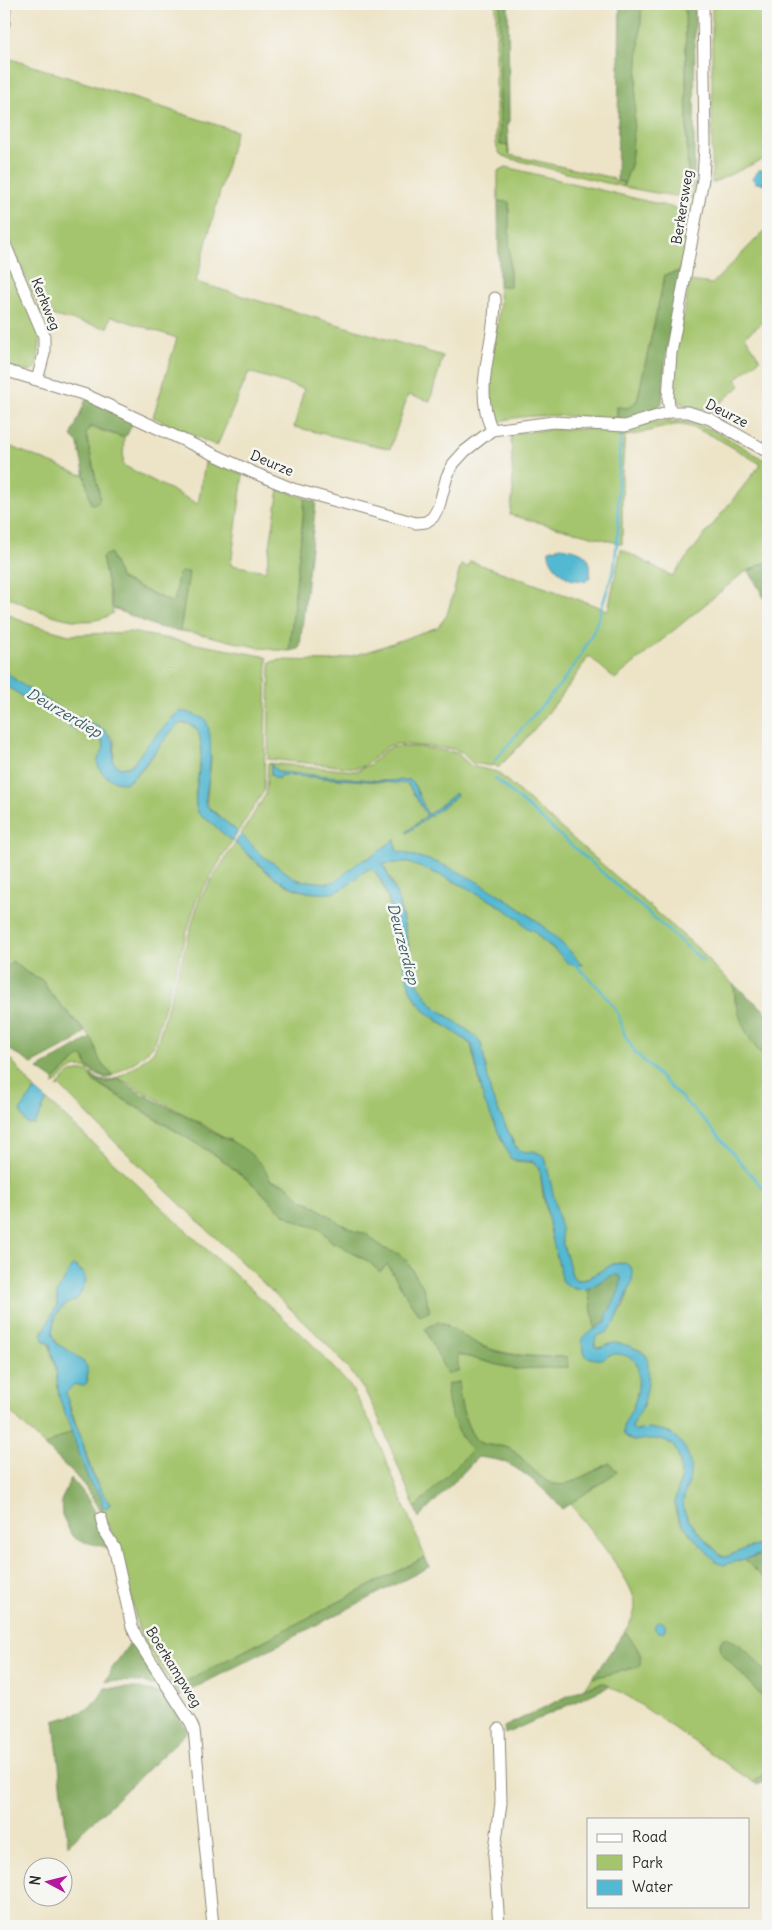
<svg xmlns="http://www.w3.org/2000/svg" width="772" height="1930" font-family="Delius,sans-serif">
	<style>
		.green { fill: #a4c56d; stroke: #68784c; fill-rule: evenodd }
		.forest { fill: #83aa60; stroke: #576a46 }
		.water { fill: #53b8d2; stroke: #3f727e }
		.lines { fill: none; stroke-linecap: round; stroke-linejoin: round }
		.stream { stroke: #53b8d2; stroke-width: 2.5 }
		.street-casing { stroke: #8c8879; stroke-width: 13 }
		.street { stroke: #fff; stroke-width: 11 }
		.labels { text-anchor: middle; stroke-width: 5; stroke-linejoin: round; paint-order: stroke }
		.street-label { font-size: 14px; fill: #2b2b2b; stroke: #f6f6f2 }
		.water-label { font-size: 15px; font-style: italic; fill: #395c65; stroke: #f6f6f2 }
	</style>
	<rect width="100%" height="100%" fill="#f6f6f2"/>
	<filter id="ink" filterUnits="userSpaceOnUse"><feTurbulence type="fractalNoise" baseFrequency=".02" numOctaves="2"/><feDisplacementMap in="SourceGraphic" scale="10" xChannelSelector="R" yChannelSelector="G"/><feConvolveMatrix kernelMatrix="1 2 1 2 8 2 1 2 1" color-interpolation-filters="sRGB"/></filter>
	<filter id="wash" filterUnits="userSpaceOnUse"><feTurbulence type="fractalNoise" baseFrequency=".0096" numOctaves="4" result="noise"/><feDisplacementMap in="SourceGraphic" scale="20" xChannelSelector="R" yChannelSelector="G"/><feGaussianBlur stdDeviation="1.12" result="paint"/><feColorMatrix in="noise" values="0 0 0 0 0 0 0 0 0 0 0 0 0 0 0 0 0 1.4 0 .05"/><feComposite in="paint" operator="in"/></filter>
	<g filter="url(#wash)">
		<rect width="100%" height="100%" fill="#ede4c7"/>
		<!-- green -->
		<path class="green" d="M496,4H500V145H508V152L510,155L613,178L615,182H623L624,184L631,165L642,4H685L687,164L688,174L694,176L693,198C630,192 569,173 508,158L500,154L496,145Z
			M712,4H768V157L712,183Z
			M8,58L236,131L196,282L443,356L430,401L408,395L390,449L294,427L304,389L249,372L217,446L153,417L177,338L111,316L107,328L41,313L4,227V116Z
			M506,167L691,212L680,271L665,275L637,401L628,408L617,407V418C588,417 521,411 497,423C475,401 497,340 499,312C500,303 499,294 499,285L510,287L509,203L498,201V171Z
			M768,227V319L745,336L760,359L736,379L740,386L713,409L718,412L690,407L672,399L676,352L690,281L712,284Z
			M4,249L41,334L37,367C27,375 16,369 4,366Z
			M676,421C710,422 739,446 768,462V561L743,573L615,679L589,656C565,694 531,736 498,768L495,765L490,766L472,763L461,752L453,749L398,744L388,746L364,766L356,768L268,759L270,662L280,660L332,661L367,652L438,627L447,615L461,565L468,567L470,561L608,610L621,549L672,576L761,464C740,453 697,422 674,425C658,428 642,434 625,436L622,472V544L510,515L513,492L511,434L554,429H624L646,423Z
			M89,427L122,437L124,436L123,465L198,504L206,457L243,475L231,565L266,571L279,489L305,498L289,651C252,650 217,635 180,631L189,572L178,575L175,599L171,602L121,579L102,557L113,613C84,634 32,608 4,595V444L79,474L85,475L91,504L100,497L86,434Z
			M4,612L26,623L69,635L130,632L263,656L267,658L264,791L238,832L206,805L211,760L207,723L202,718L179,711L130,766L120,768L113,762C114,754 116,746 113,739C109,730 68,712 57,707C42,699 14,681 4,669Z
			M4,684L69,726L101,739L104,746C102,761 91,768 110,778C114,780 119,783 124,783C139,781 165,735 179,724C184,721 193,726 197,729C210,753 187,797 199,814C202,818 208,820 212,823C219,829 224,836 232,841L196,901L153,1046L139,1059L107,1079C95,1077 85,1062 72,1069C65,1073 60,1081 53,1085L55,1082L54,1080L78,1058L83,1056L85,1059L87,1067L104,1077L113,1075L103,1066L98,1058L93,1040L51,994L42,980L26,972L12,961L4,969Z
			M392,747H419L453,752L458,754L471,766L497,772L701,951L716,969L734,985L735,1003L764,1057L768,1061V1544L747,1548L726,1557L721,1556C711,1544 690,1526 684,1511C682,1506 684,1501 684,1495C689,1470 696,1454 674,1436C664,1428 648,1428 637,1431L632,1429L633,1422L645,1398L646,1355L640,1350L617,1344L597,1348L594,1342C597,1332 610,1328 616,1320C623,1311 635,1279 631,1267L621,1263L613,1264L584,1280H576L572,1275L562,1241L545,1157L535,1151L521,1152L516,1148L491,1095L481,1043L474,1035L432,1005L417,982L402,915L393,884L383,864L406,862L435,873L468,888L497,904L519,919L527,928L535,931L539,937L572,965L569,950L533,918L505,898L448,867L397,851L395,846V840L371,857L364,860L336,881L328,883L297,880L262,855L241,834L266,794L268,763L356,771L369,765L386,750ZM271,764L278,772L382,781L410,780C417,787 420,797 422,807L407,783L280,775L278,779L275,778L271,773ZM456,794V796L406,833L427,814H430Z
			M235,843C259,864 282,892 316,893C324,893 332,894 340,890C350,885 358,875 368,869H373L377,874C393,902 395,935 404,966C407,979 410,991 417,1002C431,1021 455,1030 471,1045L484,1101L503,1142L515,1161L536,1163L540,1172L543,1195L563,1282L574,1289H588L595,1328L584,1338C582,1344 582,1348 585,1353C591,1364 605,1355 613,1354C620,1352 634,1357 637,1364C645,1385 629,1414 624,1435L633,1441C657,1437 676,1435 680,1464C680,1468 682,1472 681,1475C680,1489 672,1499 676,1513C682,1531 709,1552 722,1565L744,1559L768,1583V1675L740,1645L721,1641L720,1644L721,1652L768,1703V1771L753,1782L629,1697L603,1683L584,1688L592,1678L639,1667L641,1655L625,1631C630,1624 635,1614 635,1606C636,1582 585,1524 569,1503L616,1472L610,1463C600,1467 570,1485 561,1485C540,1485 528,1461 512,1450C501,1442 483,1450 474,1437C465,1425 458,1397 459,1382L448,1384L460,1436L472,1451L415,1508L379,1419L366,1393L351,1372L323,1340L113,1140L60,1086L57,1087C67,1074 77,1065 93,1075C97,1078 101,1082 107,1081C117,1081 146,1059 153,1052C156,1048 157,1042 159,1037L199,900ZM90,1076C101,1081 106,1084 118,1078L204,1125L222,1137L231,1140L270,1180L287,1185L303,1201L309,1202L339,1223L357,1232L365,1233L383,1248L406,1260L423,1287L429,1308V1312L419,1316L387,1264L380,1272L369,1262L338,1244L332,1242L319,1228L303,1224L284,1214L255,1186L220,1158L93,1081ZM443,1322C487,1356 513,1356 566,1357L568,1367L513,1369L457,1354L458,1372Z
			M4,1054L10,1058L35,1090L20,1111L35,1124L47,1100L205,1248L311,1343L350,1386L371,1423L425,1557L173,1688L140,1635L118,1544L102,1514V1506L107,1508V1498C92,1480 89,1461 82,1440C77,1425 71,1411 66,1395V1391L74,1384L83,1386L88,1380L85,1363L57,1344L52,1332L56,1315L62,1307L78,1298L86,1281L83,1272L74,1265L57,1293V1305L49,1323L43,1331L44,1341L49,1344L56,1369L59,1397L72,1431L45,1446L4,1406Z"/>
		<!-- forest -->
		<path class="forest" d="M500,4H508L509,122H507L509,154L508,145H500Z
			M620,4H642L631,165L623,187V182L617,181Z
			M685,4H695L694,176L688,175Z
			M498,201L509,202L510,287L499,285Z
			M680,271L666,353L662,402L658,410L628,419L617,418V407L628,408L637,401L665,275Z
			M86,399L133,422L127,435L122,437L94,427H90L86,434L100,497L98,503L91,504L78,444L71,437Z
			M305,498L316,502L300,646L299,649L289,651Z
			M110,553L121,579L171,602L175,599L178,575L181,572H189L180,631L157,627L113,608L102,557Z
			M768,561V576L766,579L768,588V609L766,611L764,606L766,601L749,571Z
			M12,961L26,972L42,980L51,994L85,1032L75,1041L32,1064L4,1046V969Z
			M734,985L768,1013V1061C746,1041 736,1014 734,985Z
			M90,1038L93,1040C100,1058 96,1061 113,1075C102,1080 96,1071 87,1067L85,1059L83,1056L78,1058L54,1080L38,1069Z
			M90,1075C100,1082 106,1085 118,1078C136,1093 171,1108 192,1119C203,1125 212,1133 222,1137C241,1145 263,1160 270,1180L287,1185L303,1201L308,1202L339,1223L357,1232L365,1233L383,1248L399,1254L406,1260L423,1287L429,1308V1312L419,1316L387,1264L380,1272L369,1262L338,1244L332,1242L319,1228L303,1224L284,1214L255,1186L220,1158L93,1080Z
			M612,1275H618L621,1277V1287L606,1321L595,1328L588,1289Z
			M437,1322C445,1322 470,1341 481,1346C509,1358 537,1357 567,1357L568,1367L513,1369L458,1354V1372L447,1374L425,1329Z
			M459,1382C458,1397 465,1424 474,1437C483,1450 500,1442 512,1450C528,1461 540,1484 561,1485C570,1485 600,1467 610,1463L617,1472L562,1509C549,1493 522,1468 501,1461C494,1459 486,1458 478,1457L419,1518L415,1508L471,1451C458,1432 444,1408 448,1384Z
			M72,1431L89,1481C92,1486 94,1486 98,1490C104,1496 102,1506 102,1514L82,1482L45,1446Z
			M71,1478C92,1500 100,1521 110,1548L80,1541L72,1536L62,1515L61,1501Z
			M768,1553V1583L744,1559Z
			M425,1557L429,1567L179,1696L173,1688Z
			M625,1631C632,1642 645,1653 639,1667L592,1678Z
			M723,1638C742,1640 756,1662 768,1675V1703L721,1652L720,1644Z
			M132,1640L163,1689L143,1682L106,1681L111,1670Z
			M603,1683L610,1686L505,1734L504,1727L584,1688Z
			M105,1688H141L167,1697L188,1731L68,1845L54,1721C78,1713 93,1712 105,1688Z
			M768,1771V1779L758,1785L753,1782Z"/>
		<!-- water -->
		<path class="water" d="M759,170H768V184L756,183L752,179Z
			M561,547C581,550 593,554 590,577L585,582C580,579 578,581 573,580C562,577 547,561 549,550Z
			M4,669L15,680L54,705L106,731L114,743L113,762L120,768L128,767L133,764L147,745L179,711L190,713L205,719C216,739 208,780 205,802L209,808L238,832L232,841C224,836 219,829 212,823C208,820 202,818 199,814C188,800 209,752 197,729C193,726 187,722 182,723C171,725 142,775 125,783C114,782 95,774 98,759C100,752 106,750 103,741L69,726L11,689L4,684Z
			M271,764L278,772L382,781L410,780L413,783L428,815L456,793L457,796L407,833L406,832L427,816L408,784L281,775L278,779L271,775Z
			M241,834L262,855L297,880L328,883L336,881L359,862L371,857L395,839V846L397,851C414,856 432,860 448,867C497,889 545,923 581,963L583,965L569,964L555,950L539,937L535,931L527,928L519,919L497,904L462,885L435,873L406,862L383,864L397,895L417,982L432,1005L474,1035L481,1043L491,1095L516,1148C526,1156 533,1147 545,1157L561,1229L562,1241L572,1275L576,1280H584L613,1264L625,1263L631,1267L633,1272L632,1282L615,1323L607,1332L596,1337L594,1346L597,1348C603,1348 607,1344 613,1343C624,1343 641,1349 647,1357C650,1373 648,1392 642,1408C639,1415 632,1421 632,1429L637,1431C648,1428 664,1428 674,1436C690,1449 694,1467 687,1488C684,1495 682,1504 684,1511C689,1525 711,1545 721,1556L726,1557L747,1548L768,1544V1553L754,1556L724,1565L717,1563L693,1537L678,1517C671,1495 680,1494 681,1476C682,1472 680,1468 680,1464C676,1434 657,1438 633,1441L624,1435C621,1423 632,1413 635,1402C639,1389 639,1376 637,1363C631,1356 619,1352 610,1355C608,1355 605,1358 603,1359C597,1360 591,1358 586,1356C572,1331 599,1332 606,1321C607,1319 607,1316 608,1313C614,1301 621,1291 621,1277L618,1275C598,1274 590,1303 563,1282L551,1234L540,1172L536,1163C528,1159 519,1163 510,1158L484,1101L472,1045L425,1011L411,992L397,941L391,907L383,884L373,869H368C358,875 350,885 340,890C334,893 327,894 320,893C284,893 261,865 235,843Z
			M35,1090L47,1100L35,1124H27L20,1111Z
			M74,1265L84,1274L86,1281L78,1298L62,1307L56,1315L52,1332L57,1344L74,1354L87,1366V1383L83,1386L74,1384L66,1393L71,1413L82,1440L87,1460L94,1479L110,1504L107,1508L102,1506C103,1491 94,1492 89,1481L59,1397L56,1369L50,1344L43,1340L42,1335L57,1305V1293L71,1267Z
			M654.5 1627a5.5 5.5 0 1 1 11 0a5.5 5.5 0 1 1-11 0Z"/>
		<g class="lines">
			<!-- stream -->
			<path class="stream" d="M495,760L563,681L580,657L595,628L614,569L618,532V473L621,435
				M495,778L703,961
				M575,964L599,988L614,1007L619,1016L625,1036L635,1052L704,1120L768,1194"/>
		</g>
	</g>
	<g filter="url(#ink)">
		<g class="lines">
			<!-- street casing -->
			<g class="street-casing">
				<path id="street" d="M4,24L5,4
					M4,242L44,336V354L37,380
					M4,370L86,395L252,472L293,489L416,523L426,522L433,517L439,506L447,476L454,463L465,451L492,430L553,422L625,426L670,412H688L710,419L768,452
					M670,412L668,398L671,353L703,179L705,144L703,4
					M492,430C472,386 496,343 495,298
					M101,1518L105,1533L114,1547L132,1627L140,1644L191,1723L194,1730L213,1926
					M499,1926L494,1856L501,1803L499,1729"/>
			</g>
			<!-- street -->
			<use href="#street" class="street"/>
		</g>
	</g>
	<g class="labels">
		<!-- street labels -->
		<g class="street-label">
			<text transform="translate(682 207) rotate(-81)" y="5">Berkersweg</text>
			<text transform="translate(46 304) rotate(68)" y="5">Kerkweg</text>
			<text transform="translate(727 413) rotate(27)" y="5">Deurze</text>
			<text transform="translate(272 463) rotate(23)" y="5">Deurze</text>
			<text transform="translate(174 1667) rotate(58)" y="5">Boerkampweg</text>
		</g>
		<!-- water labels -->
		<g class="water-label">
			<text transform="translate(64 713) rotate(30)" y="5">Deurzerdiep</text>
			<text transform="translate(403 944) rotate(75)" y="5">Deurzerdiep</text>
		</g>
	</g>
	<!-- margin -->
	<rect width="772" height="1930" fill="none" stroke="#f6f6f2" stroke-width="20"/>
	<!-- legend -->
	<rect x="587" y="1818" width="162" height="90" fill="#f6f6f2" stroke="#a5a5a2"/>
	<rect x="597" y="1834" width="25" height="8" fill="#ffffff" stroke="#a5a5a2"/>
	<text x="632" y="1842" font-size="15" fill="#2b2b2b">Road</text>
	<rect x="597" y="1855" width="25" height="15" fill="#a4c56d" stroke="#a5a5a2"/>
	<text x="632" y="1868" font-size="15" fill="#2b2b2b">Park</text>
	<rect x="597" y="1880" width="25" height="15" fill="#53b8d2" stroke="#a5a5a2"/>
	<text x="632" y="1892" font-size="15" fill="#2b2b2b">Water</text>
	<!-- north arrow -->
	<g transform="translate(48 1882) rotate(277)"><circle r="24" fill="#f6f6f2" stroke="#a5a5a2"/>
	<path d="M0-4L9 19L0 12L-9 19Z" fill="#b5179e"/>
	<text y="-8" font-size="14" font-weight="bold" text-anchor="middle" fill="#2b2b2b">N</text>
	</g>
</svg>
